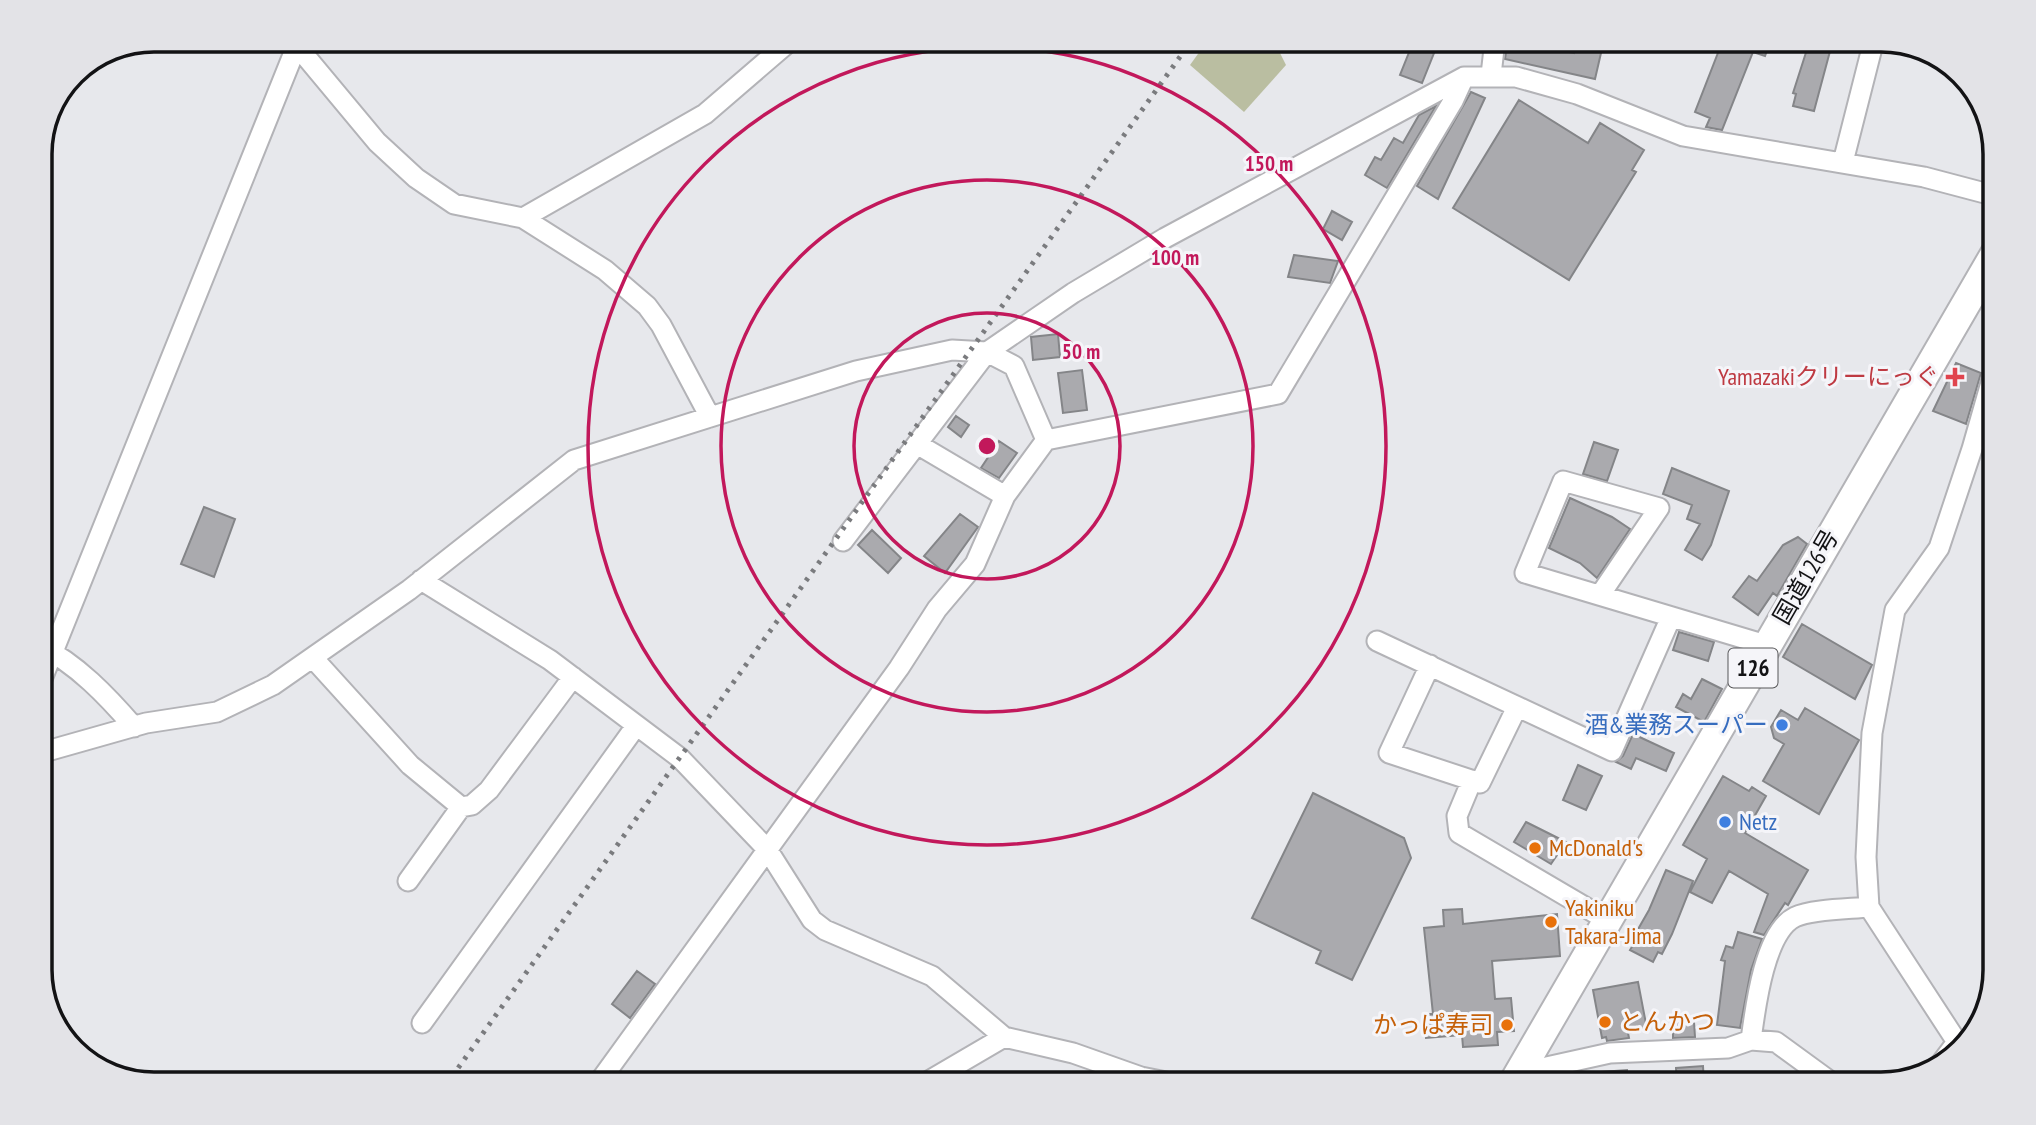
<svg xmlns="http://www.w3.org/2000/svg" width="2036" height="1125" font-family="'PT Sans Narrow','Noto Sans JP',sans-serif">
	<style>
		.green { fill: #babea1 }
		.building { fill: #aaaaae; stroke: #848588; stroke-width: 2 }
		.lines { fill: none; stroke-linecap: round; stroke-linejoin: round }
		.minor-casing { stroke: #b3b3b7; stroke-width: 23 }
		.highway-casing { stroke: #b3b3b7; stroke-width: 32 }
		.minor { stroke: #fff; stroke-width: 19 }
		.highway { stroke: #fff; stroke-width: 28 }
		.rail { stroke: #7a7b7e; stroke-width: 5; stroke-dasharray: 3.5 7; stroke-linecap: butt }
		.ring { fill: none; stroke: #c2185b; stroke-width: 3.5 }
		.health-dot { fill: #e0444e; stroke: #f5f5f9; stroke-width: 2.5 }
		.shop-dot { fill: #3f7fe0; stroke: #f5f5f9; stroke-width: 2.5 }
		.food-dot { fill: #e8710a; stroke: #f5f5f9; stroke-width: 2.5 }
		.labels { text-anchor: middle; stroke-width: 6; stroke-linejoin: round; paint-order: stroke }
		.shield { fill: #f5f5f9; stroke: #575759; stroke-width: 2 }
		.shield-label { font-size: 23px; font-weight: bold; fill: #131315 }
		.health-label { font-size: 24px; fill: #be3a42; stroke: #f5f5f9; text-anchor: end }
		.street-label { font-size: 24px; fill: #131315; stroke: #f5f5f9 }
		.shop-label { font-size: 24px; fill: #366cbe; stroke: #f5f5f9; text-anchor: end }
		.food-label { font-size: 24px; fill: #c56008; stroke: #f5f5f9; text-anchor: start }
		.rim { fill: none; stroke: #131315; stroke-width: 3.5 }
		.centre { fill: #c2185b; stroke: #f5f5f9; stroke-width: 3.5 }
		.ring-label { font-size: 21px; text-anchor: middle; font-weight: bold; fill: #c2185b; stroke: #f5f5f9; stroke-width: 6; stroke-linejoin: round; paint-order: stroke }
	</style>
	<rect width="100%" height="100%" fill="#e7e8ec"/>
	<!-- green -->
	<path class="green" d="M1208,40H1268L1277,47L1286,65L1244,112L1190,65Z"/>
	<!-- building -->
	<path class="building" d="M1508,40H1531L1530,43L1574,53L1578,40H1604L1595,79L1505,59Z
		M1723,40H1771L1765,56L1753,52L1722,130L1706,127L1710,118L1695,112Z
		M1810,40H1833L1814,111L1793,106L1796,94L1793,93Z
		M1412,45L1434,53L1422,83L1400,75Z
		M1471,92L1485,98L1438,199L1417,186Z
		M1519,100L1588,143L1600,123L1644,150L1632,170L1636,172L1569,280L1453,208Z
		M1436,106L1387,188L1365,175L1375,157L1381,160L1394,138L1403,143L1419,115Z
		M1332,211L1352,222L1342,240L1323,229Z
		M1294,255L1338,261L1330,283L1288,277Z
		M1058,334L1060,357L1033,360L1031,337Z
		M1956,363L1981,373L1966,424L1933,411Z
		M1082,370L1087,410L1063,413L1058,373Z
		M956,416L969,425L961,437L948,427Z
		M999,441L1017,453L999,478L981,468Z
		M1594,442L1618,450L1607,481L1583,474Z
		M1672,468L1729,491L1711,545L1702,560L1685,550L1700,524L1687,519L1692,505L1663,494Z
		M1570,498L1612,517L1630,529L1597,578L1580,563L1549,548Z
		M204,507L235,519L214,577L181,564Z
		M960,514L978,527L945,573L924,556Z
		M872,530L901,558L888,573L858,545Z
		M1798,537L1807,544L1777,596L1773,593L1758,615L1733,597L1749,576L1757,581L1783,545Z
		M1802,624L1872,665L1855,699L1783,657Z
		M1679,632L1714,642L1708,661L1673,650Z
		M1702,679L1722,689L1704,722L1676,707L1683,694L1691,699Z
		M1805,708L1859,740L1819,814L1763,781L1784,744L1774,738L1771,727L1781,710L1798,720Z
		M1633,734L1674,753L1666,771L1636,758L1631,769L1616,762L1623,756Z
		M1578,765L1602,776L1586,810L1563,800Z
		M1723,776L1749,791L1752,787L1766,796L1745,833L1808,870L1788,905L1785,903L1764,935L1754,932L1768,894L1729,871L1712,903L1690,892L1707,859L1683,845Z
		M1313,793L1404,838L1411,858L1352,980L1316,963L1321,951L1252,918Z
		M1526,822L1566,842L1551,864L1514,842Z
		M1666,870L1693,881L1672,934L1662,954L1658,952L1653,962L1630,950L1636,940L1633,938L1649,910Z
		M1462,909L1463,924L1557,914L1560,956L1492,961L1495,999L1511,998L1514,1031L1497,1032L1498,1045L1463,1047L1462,1035L1426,1038L1424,1014H1433L1424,928L1444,926L1443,910Z
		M1738,932L1762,939L1751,970L1740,1028L1717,1025L1725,961L1721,960L1726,946L1733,948Z
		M637,971L655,984L630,1018L612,1004Z
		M1638,982L1647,1029L1628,1033L1629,1038L1607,1041L1606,1037L1602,1038L1593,990Z
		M1694,1022L1695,1037L1673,1038V1023Z
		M1703,1066L1704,1085H1677L1676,1068Z
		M1627,1070L1628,1085H1575L1574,1074Z"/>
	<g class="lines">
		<!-- minor casing -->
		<g class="minor-casing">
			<path id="minor" d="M297,46L377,142L416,178L454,204L523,218L605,270L647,306L661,325L710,417
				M1491,75L1495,40
				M1843,162L1874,40
				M523,218L705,114L791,40
				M917,444L1005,496
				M843,541L987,352L1073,293L1165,238L1464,77H1516L1577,94L1683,136L1924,177L1996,196
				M421,580L550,660L680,758L767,849L812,920L825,930L932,976L1004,1037L1073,1053L1141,1077L1181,1085
				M1600,595L1659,508L1563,481L1525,573L1766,645
				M1377,641L1612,751L1671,617
				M40,646C76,663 108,697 134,727
				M313,658L410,765L461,807
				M1430,665L1389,753L1480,783L1517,707
				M40,684L299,40
				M40,753L146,723L217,712L273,685L409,590L574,460L856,371L952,350L987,352L1014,366L1046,440
				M1472,780L1457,816L1459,833L1607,920
				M408,881L461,807L472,805L489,790L573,677
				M422,1023L636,726
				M1751,1040C1755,1010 1764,932 1795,917C1812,909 1849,909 1869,907
				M1963,1045L1957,1042L1869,907L1866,857L1872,733L1895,610L1939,548L1972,449L1996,365
				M1936,1070L1957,1042
				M1519,1073L1610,1053L1728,1048L1751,1040L1776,1042L1835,1085
				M597,1085L899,668L937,609L975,564L1005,496L1046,440L1278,394L1453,101L1464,77
				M922,1085L1004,1037"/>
		</g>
		<!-- highway casing -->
		<g class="highway-casing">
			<path id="highway" d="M1512,1085L1996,252"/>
		</g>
		<!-- minor -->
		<use href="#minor" class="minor"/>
		<!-- highway -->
		<use href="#highway" class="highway"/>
		<!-- rail -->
		<path class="rail" d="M446,1085L1192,40"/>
	</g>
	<!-- distance rings -->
	<g class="ring">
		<circle cx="987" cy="446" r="133"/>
		<circle cx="987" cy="446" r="266"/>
		<circle cx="987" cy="446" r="399"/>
	</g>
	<!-- markers -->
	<path class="health-dot" d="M1951.5 366.5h7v7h7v7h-7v7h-7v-7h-7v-7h7z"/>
	<g class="shop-dot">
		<circle cx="1782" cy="725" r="7"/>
		<circle cx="1725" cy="822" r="7"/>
	</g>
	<g class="food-dot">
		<circle cx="1535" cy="848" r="7"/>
		<circle cx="1551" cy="922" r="7"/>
		<circle cx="1605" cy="1022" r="7"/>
		<circle cx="1507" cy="1025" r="7"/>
	</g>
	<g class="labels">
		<!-- shield labels -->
		<rect class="shield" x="1728.5" y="648.5" width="49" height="39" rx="5"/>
		<g class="shield-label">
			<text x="1753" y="676">126</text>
		</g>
		<!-- health labels -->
		<g class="health-label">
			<text x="1939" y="385">Yamazakiクリーにっぐ</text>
		</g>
		<!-- street labels -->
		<g class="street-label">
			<text transform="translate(1806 577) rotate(-60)" y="8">国道126号</text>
		</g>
		<!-- shop labels -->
		<g class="shop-label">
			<text x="1768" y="733">酒&amp;業務スーパー</text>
			<text x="1739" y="830" text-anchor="start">Netz</text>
		</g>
		<!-- food labels -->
		<g class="food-label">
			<text x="1549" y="856">McDonald's</text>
			<text x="1565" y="916">Yakiniku<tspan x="1565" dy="28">Takara-Jima</tspan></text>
			<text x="1619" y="1030">とんかつ</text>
			<text x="1493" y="1033" text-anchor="end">かっぱ寿司</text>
		</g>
	</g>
	<!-- crop -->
	<path d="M0 0H2036V1125H0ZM154 52H1881A102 102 0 0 1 1983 154V970A102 102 0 0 1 1881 1072H154A102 102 0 0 1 52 970V154A102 102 0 0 1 154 52Z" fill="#e3e3e7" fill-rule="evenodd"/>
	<path class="rim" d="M154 52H1881A102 102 0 0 1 1983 154V970A102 102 0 0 1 1881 1072H154A102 102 0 0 1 52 970V154A102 102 0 0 1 154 52Z"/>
	<circle cx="987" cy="446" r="10" class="centre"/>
	<g class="ring-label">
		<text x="1269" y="171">150 m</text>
		<text x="1175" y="265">100 m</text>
		<text x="1081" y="359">50 m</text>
	</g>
</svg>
